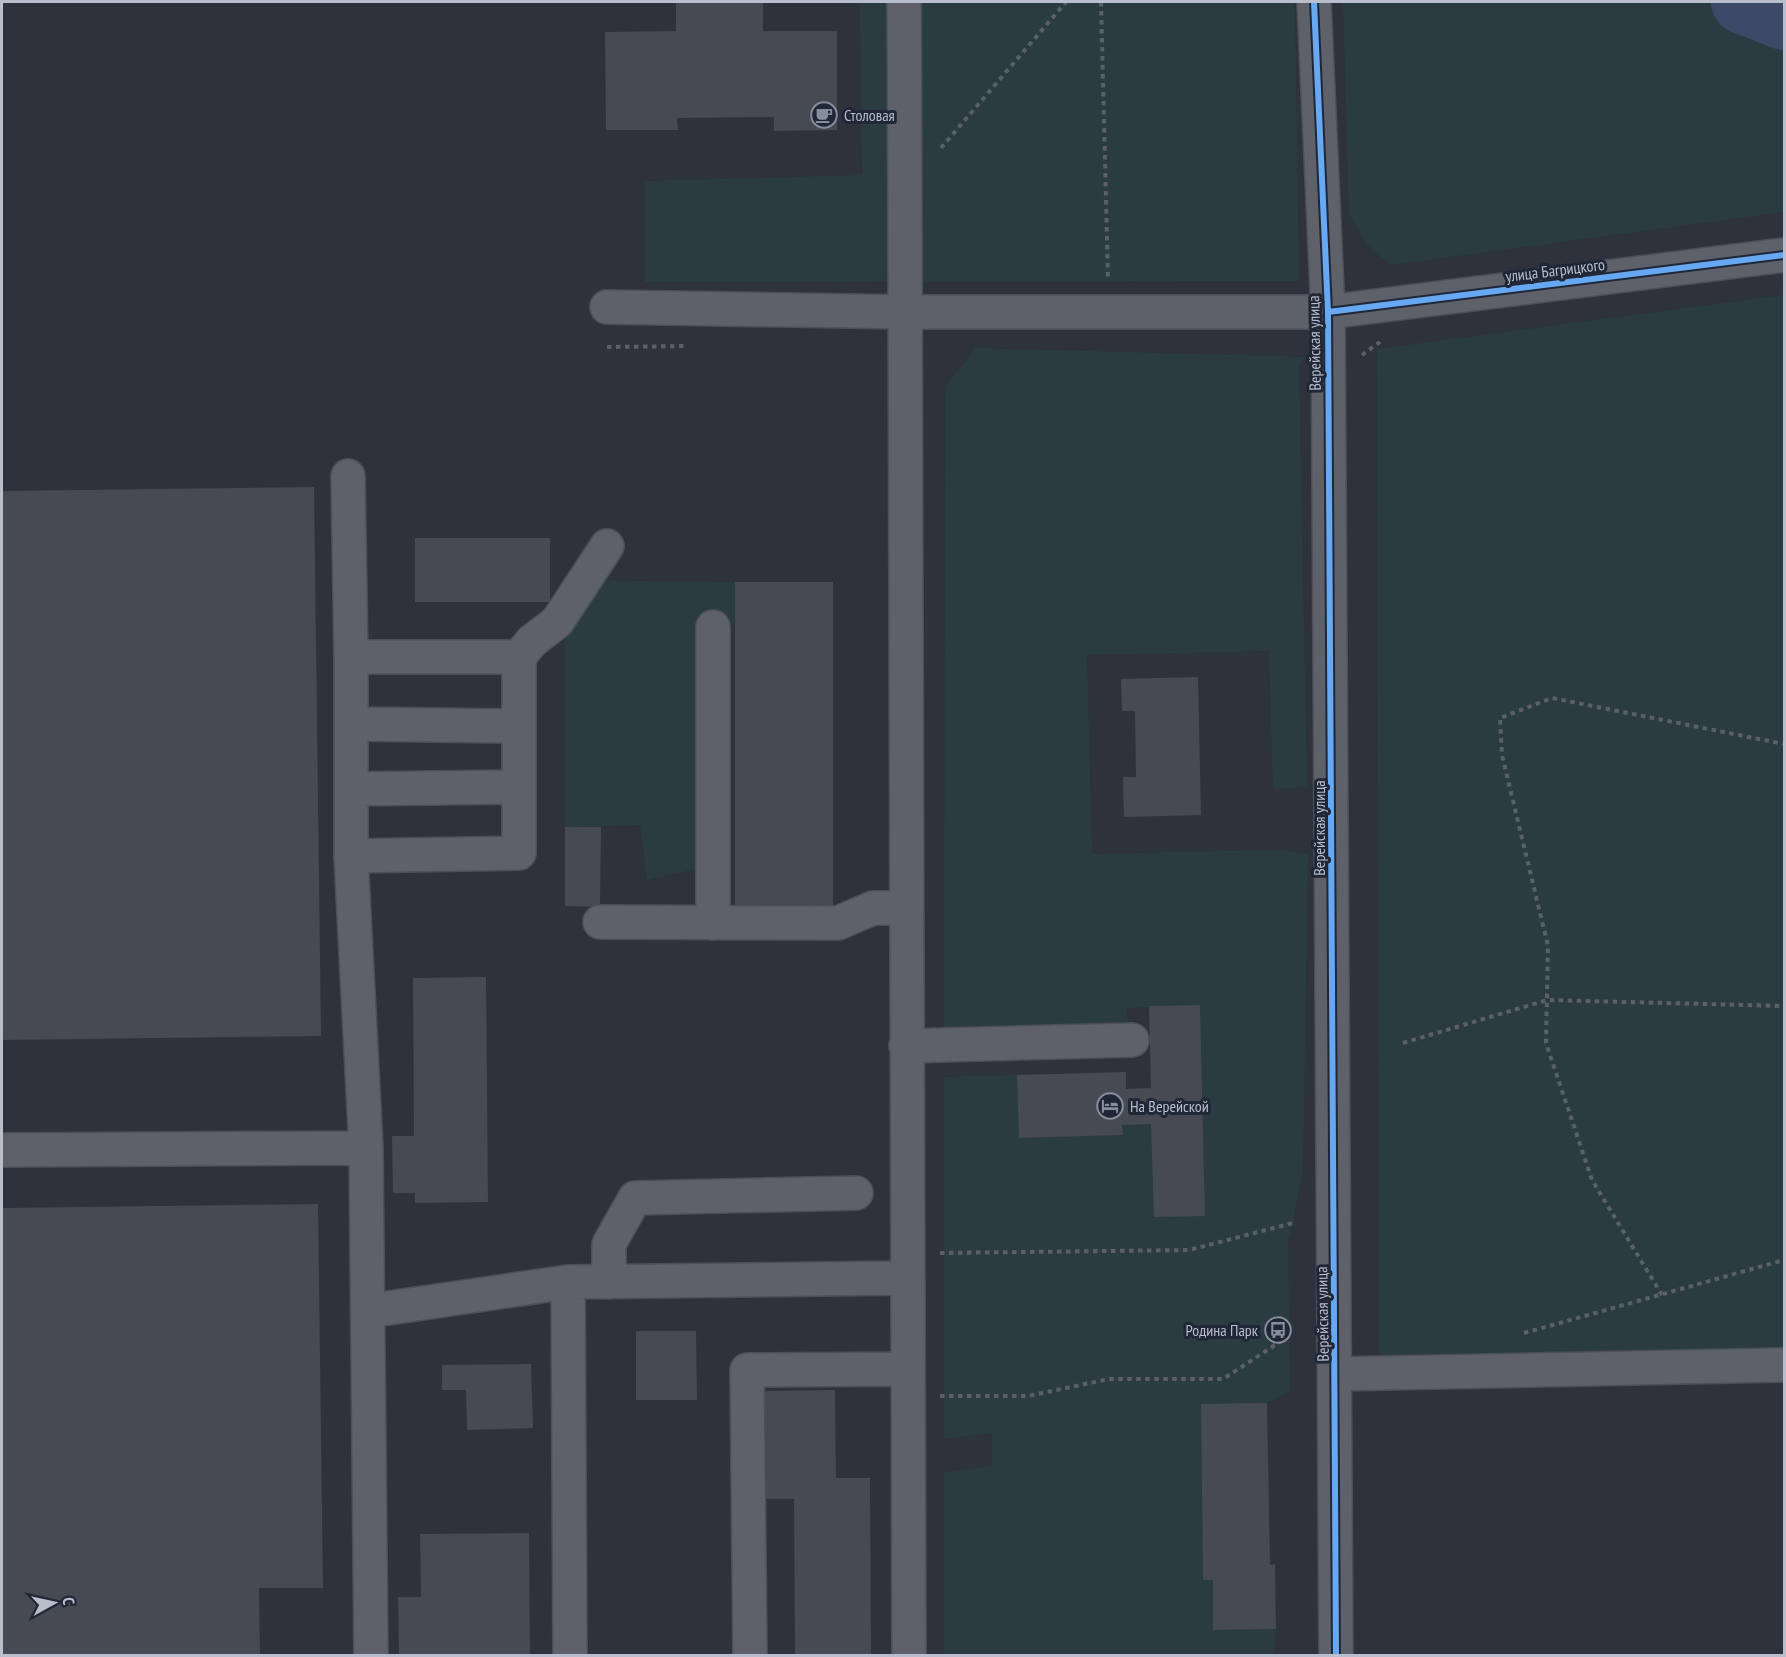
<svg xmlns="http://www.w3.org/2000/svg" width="1786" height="1657" font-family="'PT Sans Narrow',sans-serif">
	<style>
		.green { fill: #2a3c42 }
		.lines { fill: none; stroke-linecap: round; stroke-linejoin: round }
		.river { stroke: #3c4967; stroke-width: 64 }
		.building { fill: #464a52 }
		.minor-casing { stroke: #4b4f56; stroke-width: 36 }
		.path { stroke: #5b6066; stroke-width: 4; stroke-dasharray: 4.5 4.5; stroke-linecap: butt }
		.minor { stroke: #5e616a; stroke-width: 33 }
		.cycleway-casing { stroke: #202737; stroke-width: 10 }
		.cycleway { stroke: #66a8f1; stroke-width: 6 }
		.labels { text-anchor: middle; stroke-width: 6; stroke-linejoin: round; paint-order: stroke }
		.poi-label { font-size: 16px; fill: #b9becc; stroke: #202737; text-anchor: start }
		.street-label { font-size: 16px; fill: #b9becc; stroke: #202737 }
	</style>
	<rect width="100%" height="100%" fill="#2d323c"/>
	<!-- green -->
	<path class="green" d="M860,2H1295L1299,281L645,282V181L862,175Z
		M1343,2H1784V212L1390,265L1367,244L1349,215Z
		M1784,295V1378L1463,1388L1379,1386L1377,349Z
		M976,348L1305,357L1299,366L1307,787L1273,789L1269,651L1087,655L1092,854L1274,850L1308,854L1303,1169L1293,1223L1288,1238L1290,1391L1267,1403L1201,1405L1203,1580H1213V1630L1276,1629L1273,1655H944V1472L992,1466V1433L944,1439V1077L1017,1075L1019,1138L1122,1135V1125L1151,1124L1205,1215L1200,1005L1126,1008L1132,1040L944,1045L945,387Z
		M565,580L735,582V623L713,627V865L647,880L640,825L565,827Z"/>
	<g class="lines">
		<!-- river -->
		<path class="river" d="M1743,2L1784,18"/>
	</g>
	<!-- building -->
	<path class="building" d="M676,2H763V31H837V130L774,131V117L677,118L678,130H606L605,32L676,31Z
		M314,487L321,1036L2,1040V491Z
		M415,538H550V602H415Z
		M735,582H833V905H735Z
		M1198,677L1201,815L1124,817L1123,777H1136L1135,711H1122L1121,679Z
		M565,827H601L600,907L565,906Z
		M486,977L488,1202L415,1203V1193H393L392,1136H414L413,978Z
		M1200,1005L1205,1216L1154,1217L1151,1124L1122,1125L1123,1135L1019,1138L1017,1075L1126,1072V1089L1151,1088L1149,1006Z
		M318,1204L323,1588H259L260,1656H2V1208Z
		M636,1331H696L697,1400H636Z
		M531,1364L533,1428L467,1430L466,1390H442V1365Z
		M835,1390L836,1478H870L871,1656H795L794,1499H765L764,1391Z
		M1267,1403L1270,1565L1275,1564L1276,1629L1213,1630V1580H1203L1201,1404Z
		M529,1533L530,1656H399L398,1597H421L420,1534Z"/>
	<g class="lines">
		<!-- minor casing -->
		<g class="minor-casing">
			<path id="minor" d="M904,2C908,553 904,1104 909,1656
				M1314,2L1328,312L1336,1656
				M607,307L906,312H1328L1784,255
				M351,657H519
				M351,724L518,726
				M351,789L518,787
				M351,856L519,853V657L532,641L557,622L607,546
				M600,922L838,923L873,908H906
				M713,923V627
				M906,1046L1132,1040
				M366,1148L371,1656
				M2,1150L366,1148L351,856V657L348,476
				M609,1282V1244L635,1198L856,1193
				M368,1311L568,1282
				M1336,1374L1784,1365
				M570,1656L568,1282L906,1278
				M750,1656L747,1370L906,1369"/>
		</g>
		<!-- path -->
		<path class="path" d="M1101,2L1108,278
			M941,148L1066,2
			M607,347L687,346
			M1362,355L1380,342
			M1403,1043L1547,1000L1784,1006
			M940,1253L1189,1250L1293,1223
			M1662,1295L1592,1180L1546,1043L1548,946L1502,755L1500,718L1552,698L1784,744
			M1524,1333L1784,1260
			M940,1396H1028L1109,1379H1223L1289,1336"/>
		<!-- minor -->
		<use href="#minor" class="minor"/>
		<!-- cycleway casing -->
		<g class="cycleway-casing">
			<path id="cycleway" d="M1314,2L1328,312L1336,1656
				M1328,312L1784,255"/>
		</g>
		<!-- cycleway -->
		<use href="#cycleway" class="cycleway"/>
	</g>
	<!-- icons -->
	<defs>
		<g id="cafe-ring" transform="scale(1.35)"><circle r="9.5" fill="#202737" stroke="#888d9a" stroke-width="1.5"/><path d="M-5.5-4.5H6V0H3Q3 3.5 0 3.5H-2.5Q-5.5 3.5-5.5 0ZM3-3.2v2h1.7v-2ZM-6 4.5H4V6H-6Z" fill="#888d9a"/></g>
		<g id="hotel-ring" transform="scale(1.35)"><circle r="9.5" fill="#202737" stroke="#888d9a" stroke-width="1.5"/><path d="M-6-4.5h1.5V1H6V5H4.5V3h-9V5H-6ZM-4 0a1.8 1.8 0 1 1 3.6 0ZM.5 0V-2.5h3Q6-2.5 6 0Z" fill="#888d9a"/></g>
		<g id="bus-ring" transform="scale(1.35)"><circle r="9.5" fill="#202737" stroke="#888d9a" stroke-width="1.5"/><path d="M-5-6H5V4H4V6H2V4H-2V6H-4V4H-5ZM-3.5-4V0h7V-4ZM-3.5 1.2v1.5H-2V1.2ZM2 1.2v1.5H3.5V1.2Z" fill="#888d9a"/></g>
	</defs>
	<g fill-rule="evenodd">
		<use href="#cafe-ring" x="824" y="115"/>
		<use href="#hotel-ring" x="1110" y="1106"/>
		<use href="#bus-ring" x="1278" y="1330"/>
	</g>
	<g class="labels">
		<!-- poi labels -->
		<g class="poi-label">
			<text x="844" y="121">Столовая</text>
			<text x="1130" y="1112">На Верейской</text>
			<text x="1258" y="1336" text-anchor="end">Родина Парк</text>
		</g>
		<!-- street labels -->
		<g class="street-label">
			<text transform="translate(1555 270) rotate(-7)" y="6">улица Багрицкого</text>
			<text transform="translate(1314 343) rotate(-91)" y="6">Верейская улица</text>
			<text transform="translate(1319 828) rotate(-90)" y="6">Верейская улица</text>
			<text transform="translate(1322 1314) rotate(-91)" y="6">Верейская улица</text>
		</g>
	</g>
	<!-- border -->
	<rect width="1786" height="1657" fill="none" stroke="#b9becc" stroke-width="6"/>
	<!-- north arrow -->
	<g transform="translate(54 1603) rotate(82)" stroke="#202737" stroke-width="4.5" paint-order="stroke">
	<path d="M0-4.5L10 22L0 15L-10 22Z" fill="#b9becc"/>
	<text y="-9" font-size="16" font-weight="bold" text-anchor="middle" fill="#b9becc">С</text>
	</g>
</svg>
